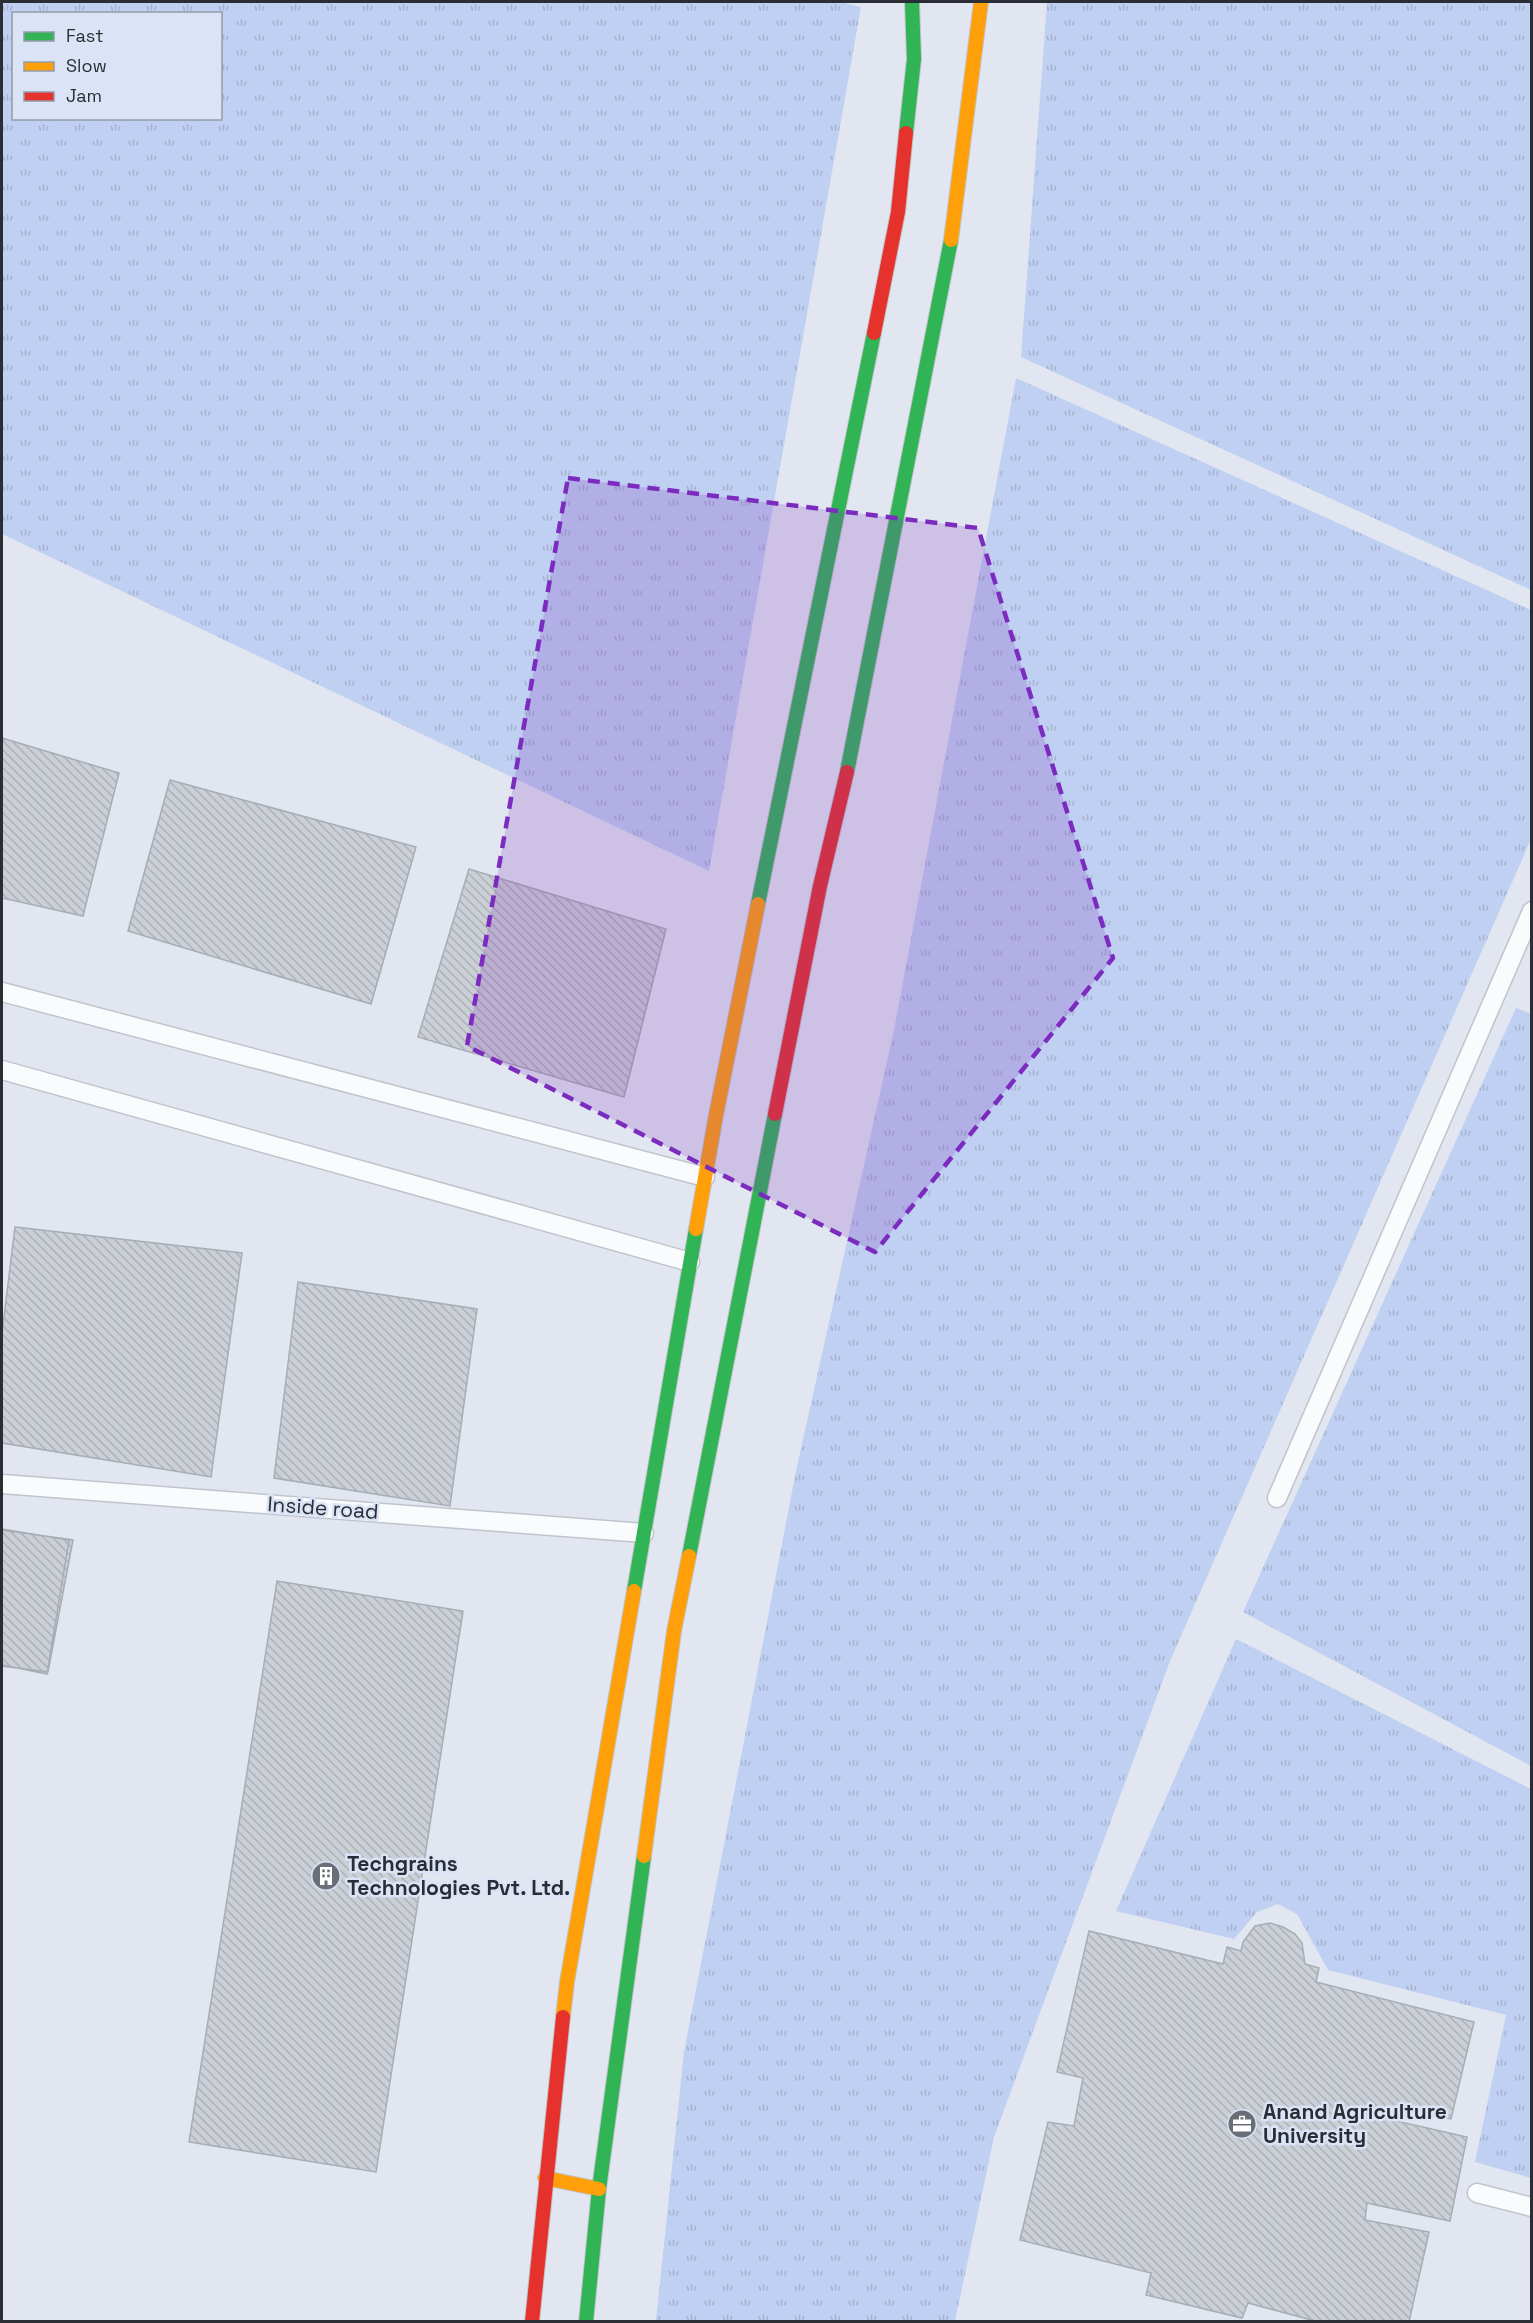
<svg xmlns="http://www.w3.org/2000/svg" width="1533" height="2323" font-family="'Space Grotesk',sans-serif">
	<style>
		.grass { fill: url(#grass-tufts); fill-rule: evenodd }
		.building { fill: url(#building-back-hatch); stroke: #a8acb4; stroke-width: 1.5 }
		.lines { fill: none; stroke-linecap: round; stroke-linejoin: round }
		.lane-casing { stroke: #c1c4cd; stroke-width: 21 }
		.fast-casing { stroke: #c2c4c9; stroke-width: 16 }
		.slow-casing { stroke: #c2c4c9; stroke-width: 16 }
		.jam-casing { stroke: #c2c4c9; stroke-width: 16 }
		.lane { stroke: #fafbfd; stroke-width: 18 }
		.fast { stroke: #30b455; stroke-width: 14 }
		.slow { stroke: #ff9f0a; stroke-width: 14 }
		.jam { stroke: #e5322d; stroke-width: 14 }
		.marked { fill: #7b2cbf; fill-opacity: 0.2; stroke: #7b2cbf; stroke-width: 4.5; stroke-dasharray: 12 8; stroke-linejoin: round }
		.labels { text-anchor: middle; stroke-width: 5; stroke-linejoin: round; paint-order: stroke }
		.street-label { font-size: 21px; fill: #2a2d34; stroke: #dbe4f6 }
		.poi-label { font-size: 21px; font-weight: bold; fill: #2a2d34; stroke: #dbe4f6; text-anchor: start }
	</style>
	<defs>
		<pattern id="grass-tufts" width="24" height="20" patternUnits="userSpaceOnUse" patternTransform="scale(1.5)"><rect width="24" height="20" fill="#c0d0f2"/><path d="M3 7l-1-3M5 7V3M7 7l1-3M15 17l-1-3M17 17v-4M19 17l1-3" fill="none" stroke="#a5b3d0"/></pattern>
		<pattern id="building-back-hatch" width="6" height="6" patternUnits="userSpaceOnUse" patternTransform="scale(1.5)"><rect width="6" height="6" fill="#cbcfd6"/><path d="M-1 5l2 2M0 0l6 6M5-1l2 2" fill="none" stroke="#aeb2b8"/></pattern>
	</defs>
	<rect width="100%" height="100%" fill="#e1e6f0"/>
	<!-- grass -->
	<path class="grass" d="M2,2H840L861,7L709,871L2,534ZM14,14H220V118H14Z
		M1047,2H1531V590L1021,357Z
		M1016,378L1531,610V839L1170,1661L994,2137L955,2321H656L684,2052L796,1471L894,1030Z
		M1516,1008L1532,1014L1531,1766L1243,1612Z
		M1236,1639L1531,1789V2178L1475,2162L1506,2015L1328,1970L1297,1914L1278,1904L1257,1912L1234,1939L1116,1911Z"/>
	<!-- building -->
	<path class="building" d="M2,738L119,773L83,916L2,898Z
		M170,780L416,847L371,1004L128,931Z
		M469,869L666,929L624,1097L418,1037Z
		M15,1227L242,1253L211,1477L2,1443V1333Z
		M298,1282L477,1309L450,1506L274,1478Z
		M2,1529L69,1540L47,1674L2,1665Z
		M2,1530L73,1540L48,1672L2,1666Z
		M277,1581L463,1611L376,2172L189,2142Z
		M1270,1923L1283,1927L1295,1934L1302,1943L1305,1964L1319,1968L1316,1982L1474,2022L1451,2119L1394,2108L1392,2120L1467,2137L1450,2221L1367,2203L1365,2220L1429,2232L1409,2322H1319L1248,2303L1242,2318L1146,2295L1151,2273L1020,2240L1048,2122L1074,2126L1083,2078L1057,2072L1089,1931L1223,1964L1227,1947L1241,1951L1243,1942L1255,1926Z"/>
	<g class="lines">
		<!-- lane casing -->
		<g class="lane-casing">
			<path id="lane" d="M2,992L705,1177
				M2,1070L690,1262
				M2,1484L644,1533
				M1277,1498L1532,911
				M1477,2193L1532,2207"/>
		</g>
		<!-- fast casing -->
		<g class="fast-casing">
			<path id="fast" d="M906,133L914,59L912,2
				M847,772L951,240
				M758,904L874,333
				M689,1556L775,1114
				M634,1591L696,1229
				M586,2322L599,2189L644,1856"/>
		</g>
		<!-- slow casing -->
		<g class="slow-casing">
			<path id="slow" d="M951,240L981,2
				M696,1229L716,1115L758,904
				M644,1856L674,1631L689,1556
				M563,2017L567,1982L634,1591
				M545,2178L599,2189"/>
		</g>
		<!-- jam casing -->
		<g class="jam-casing">
			<path id="jam" d="M874,333L898,212L906,133
				M775,1114L820,886L847,772
				M532,2322L563,2017"/>
		</g>
		<!-- lane -->
		<use href="#lane" class="lane"/>
		<!-- fast -->
		<use href="#fast" class="fast"/>
		<!-- slow -->
		<use href="#slow" class="slow"/>
		<!-- jam -->
		<use href="#jam" class="jam"/>
	</g>
	<!-- marked area -->
	<path class="marked" d="M568,478L978,528L1113,958L875,1252L467,1046Z"/>
	<!-- icons -->
	<defs>
		<g id="building-disc" transform="scale(1.5)"><circle r="9.5" fill="#6a6e76" stroke="#dbe4f6"/><path d="M-4-6H4V6H1V3H-1V6H-4ZM-2.5-4.3h1.7v1.8h-1.7ZM.8-4.3h1.7v1.8H.8ZM-2.5-1h1.7V.8h-1.7ZM.8-1h1.7V.8H.8Z" fill="#fff"/></g>
		<g id="office-disc" transform="scale(1.5)"><circle r="9.5" fill="#6a6e76" stroke="#dbe4f6"/><path d="M-6-3h4V-5.5h4V-3h4V5H-6ZM-1-4.5V-3h2v-1.5ZM-6 0V1H6V0Z" fill="#fff"/></g>
	</defs>
	<g fill-rule="evenodd">
		<use href="#building-disc" x="326" y="1876"/>
		<use href="#office-disc" x="1242" y="2124"/>
	</g>
	<g class="labels">
		<!-- street labels -->
		<g class="street-label">
			<text transform="translate(323 1508) rotate(4)" y="7">Inside road</text>
		</g>
		<!-- poi labels -->
		<g class="poi-label">
			<text x="347" y="1871">Techgrains<tspan x="347" dy="24">Technologies Pvt. Ltd.</tspan></text>
			<text x="1263" y="2119">Anand Agriculture<tspan x="1263" dy="24">University</tspan></text>
		</g>
	</g>
	<!-- border -->
	<rect width="1533" height="2323" fill="none" stroke="#2a2d34" stroke-width="6"/>
	<!-- legend -->
	<rect x="12" y="12" width="210" height="108" fill="#dbe4f6" stroke="#949ba8" stroke-width="1.5"/>
	<rect x="24" y="32" width="30" height="9" fill="#30b455" stroke="#949ba8" stroke-width="1.5"/>
	<text x="66" y="42" font-size="18" fill="#2a2d34">Fast</text>
	<rect x="24" y="62" width="30" height="9" fill="#ff9f0a" stroke="#949ba8" stroke-width="1.5"/>
	<text x="66" y="72" font-size="18" fill="#2a2d34">Slow</text>
	<rect x="24" y="92" width="30" height="9" fill="#e5322d" stroke="#949ba8" stroke-width="1.5"/>
	<text x="66" y="102" font-size="18" fill="#2a2d34">Jam</text>
</svg>
